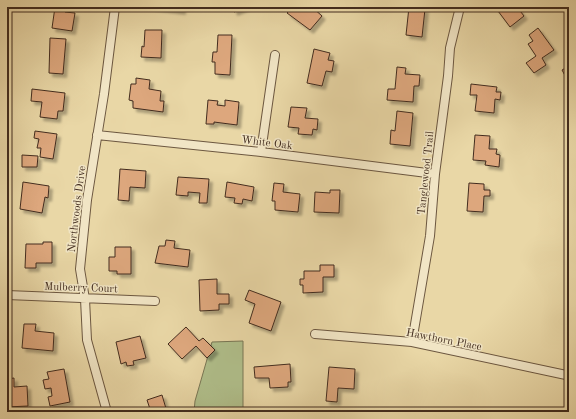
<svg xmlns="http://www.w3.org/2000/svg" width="576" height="419" font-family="'Old Standard TT',serif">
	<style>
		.green { fill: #b0bf8b; stroke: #797654 }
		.building { fill: #dda77d; stroke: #422c1e; filter: url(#shadow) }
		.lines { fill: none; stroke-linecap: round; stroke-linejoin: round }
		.street-casing { stroke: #6c5740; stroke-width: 10 }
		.street { stroke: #f1e5c5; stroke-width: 8 }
		.labels { text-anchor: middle; stroke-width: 3; stroke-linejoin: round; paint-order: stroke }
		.street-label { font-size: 11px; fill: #422c1e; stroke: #f1e5c5 }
	</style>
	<defs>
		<filter id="shadow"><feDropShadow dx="3.5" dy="3.5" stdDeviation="1" flood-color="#0004"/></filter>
	</defs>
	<rect width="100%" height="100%" fill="#e9d7a6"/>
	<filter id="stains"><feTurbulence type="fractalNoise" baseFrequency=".005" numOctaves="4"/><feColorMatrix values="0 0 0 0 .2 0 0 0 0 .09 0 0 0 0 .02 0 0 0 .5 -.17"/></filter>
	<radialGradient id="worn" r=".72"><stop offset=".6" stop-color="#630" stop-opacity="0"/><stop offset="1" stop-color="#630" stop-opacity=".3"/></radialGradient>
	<!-- green -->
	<path class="green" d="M243,341V412H194L195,401L212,342Z"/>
	<!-- building -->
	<path class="building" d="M55,7H66L65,12L75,13L72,31L52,28Z
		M151,7H182V11Z
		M233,7H246L234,12Z
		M293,7H312L322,16L310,30L287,13Z
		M409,7H421V9H425L422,37L406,35Z
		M495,7H517L524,16L510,27Z
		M538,28L554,50L542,58L546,65L534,73L526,63L536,56L528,44L533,41L529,35Z
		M145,30H162L161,58L141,57L142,46L144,47Z
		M218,35H232L230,75L215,74V62H212L213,52H217Z
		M50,38L66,39L63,74L49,73Z
		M314,49L330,53L328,60L334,61L332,72L326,71L322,86L307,83Z
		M569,66V83L562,70Z
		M397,67L406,68L405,74L420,75L419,86H414L413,102L387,100L388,89H395Z
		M136,78L150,80L149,89L161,91L160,101H164L163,112L133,108V101L129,100L131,84H136Z
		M471,84L497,87L496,92H501L500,100L495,99L494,113L475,111L477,95H470Z
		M32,89L65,93L63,111H58L57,119L40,117L42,102L31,101Z
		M208,100L218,101L217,105L225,106V100L239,102L237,125L214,122V124H206Z
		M291,107L307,108L305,118L318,119L317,130L313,129L312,135L298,134L299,128L288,127Z
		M397,111L413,113L410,146L390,144L391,130L395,131Z
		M35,131L57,134L53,159L40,157L41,148H37L39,139L34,138Z
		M475,135L490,136L489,149H497L496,154L500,155L499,167L485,165L486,161L473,160Z
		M22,155L38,156L37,167H22Z
		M120,169L146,171L145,188L130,187L129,201L118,200Z
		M178,177L209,179L207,203H199L200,193L188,192V196L176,195Z
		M23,182L49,186L48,198L45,197L42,213L20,209Z
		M227,182L254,187L252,201L243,199L242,204L234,203L235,198L225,197Z
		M274,183L284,184L283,192L300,194L298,212L275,210V201H272Z
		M469,183L484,184V190H490V196H484L483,212L467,211Z
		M330,190H340L339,213L314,212L315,192L330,193Z
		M166,240L175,241L174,248L190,250L188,267L155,263L159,246H165Z
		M43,242H52V263H36V268H25L26,244H43Z
		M115,247H131V274H117V271H109V257H115Z
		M320,265H334V277H323V292L303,293V285H300V279H304V271H320Z
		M217,279V294H229V304H219V310L200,311L199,280Z
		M249,290L281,302L271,331L249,323L255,304L245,300Z
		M24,324H36L35,331L54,333L53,351L22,348Z
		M186,327L199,341L203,338L215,350L207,358L196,346L182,359L168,344Z
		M140,336L146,358L133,361L134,365L127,366L126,362L121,364L116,342Z
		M290,364L291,382H288V387L270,388L269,378H255L254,367Z
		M329,367L355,369L354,389L338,388L337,402L326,401Z
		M64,369L70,402L50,406L48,397L52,396L51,388L45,389L43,380L49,379L47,372Z
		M14,378V387L27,386L28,406L7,407V379Z
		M162,395L167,412H151L147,400Z"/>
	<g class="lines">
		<!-- street casing -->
		<g class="street-casing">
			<path id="street" d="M97,135L261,152L435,174
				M261,152L275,55
				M7,295L155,301
				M315,334L412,342L566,375
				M412,342L430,236L435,174L448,76L450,48L460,7
				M107,412L87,340L85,299L80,269L87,200L104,94L115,7"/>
		</g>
		<!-- street -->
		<use href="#street" class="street"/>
	</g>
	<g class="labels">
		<!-- street labels -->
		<g class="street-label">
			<text transform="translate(267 142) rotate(7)" y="4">White Oak</text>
			<text transform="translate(425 173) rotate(-84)" y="4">Tanglewood Trail</text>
			<text transform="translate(76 209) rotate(-83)" y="4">Northwoods Drive</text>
			<text transform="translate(81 287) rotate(2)" y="4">Mulberry Court</text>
			<text transform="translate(444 339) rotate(11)" y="4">Hawthorn Place</text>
		</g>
	</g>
	<!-- margin -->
	<rect width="576" height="419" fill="none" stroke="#e9d7a6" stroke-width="24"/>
	<rect x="8" y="8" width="560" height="403" fill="none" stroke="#422c1e" stroke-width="2"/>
	<rect x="12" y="12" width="552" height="395" fill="none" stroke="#422c1e"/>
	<rect width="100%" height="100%" filter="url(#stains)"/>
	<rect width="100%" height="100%" fill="url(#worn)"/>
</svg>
